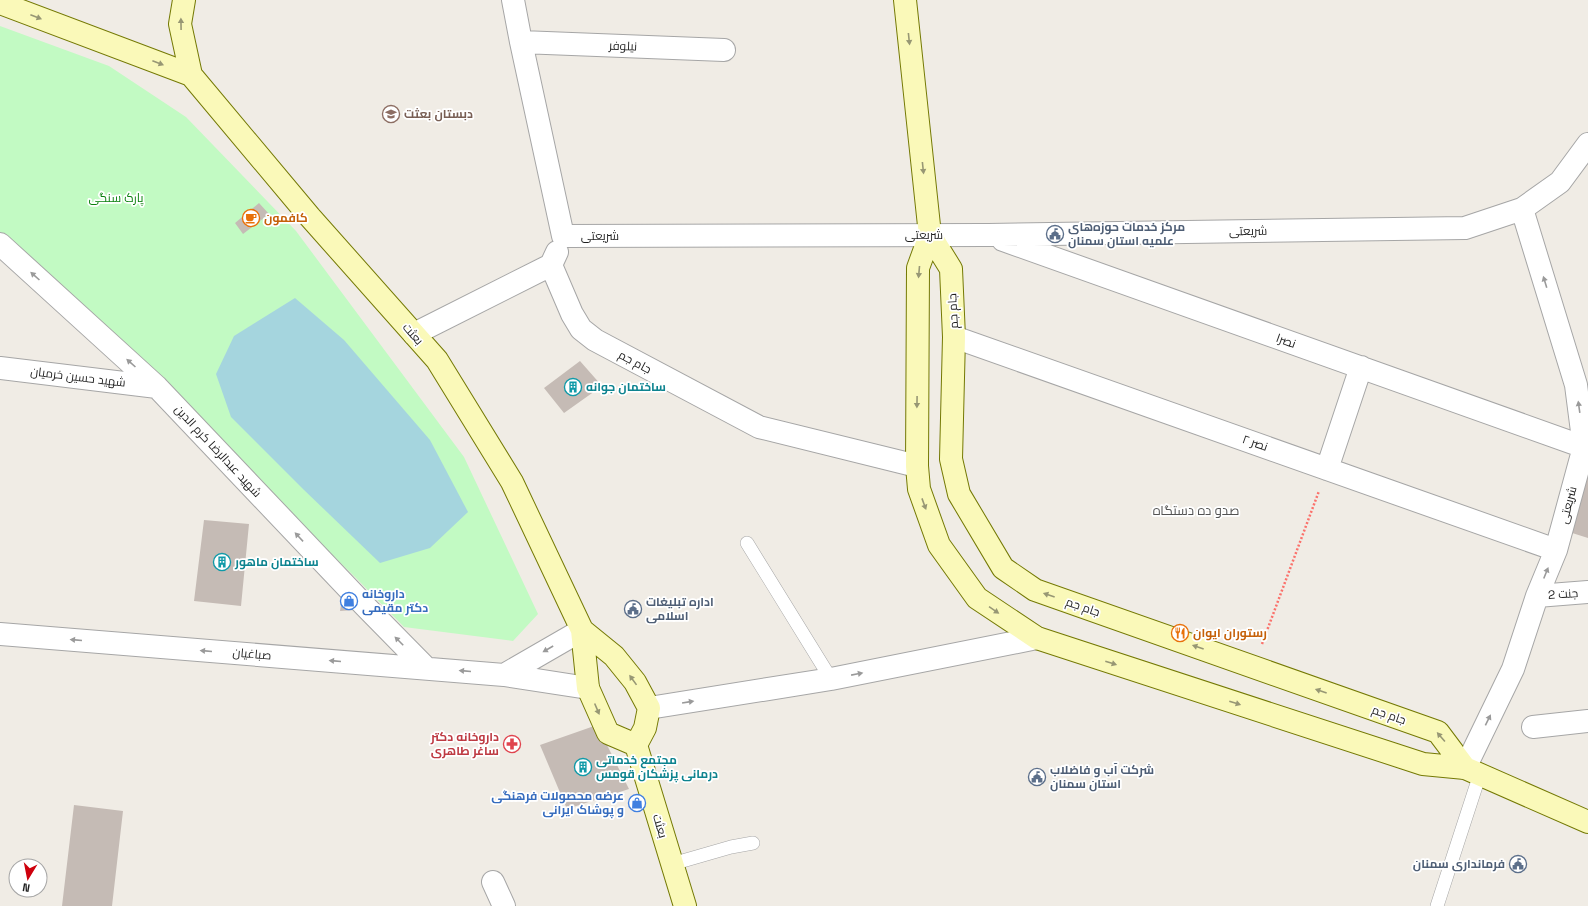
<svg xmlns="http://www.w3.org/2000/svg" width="1588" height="906" font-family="'Space Grotesk',Cairo,sans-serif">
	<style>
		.park { fill: #c2fac3 }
		.water { fill: #a5d5de }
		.building { fill: #c5bbb5 }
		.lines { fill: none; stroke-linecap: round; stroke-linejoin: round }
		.lane-casing { stroke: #a6a6a6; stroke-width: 14 }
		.street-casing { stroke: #a6a6a6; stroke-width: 24 }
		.secondary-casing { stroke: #747904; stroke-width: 24 }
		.path { stroke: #fb716b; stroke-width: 2.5; stroke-dasharray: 2 2; stroke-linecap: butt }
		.lane { stroke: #fff; stroke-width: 13 }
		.street { stroke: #fff; stroke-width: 22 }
		.secondary { stroke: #faf9b9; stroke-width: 22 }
		.oneway { fill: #979774 }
		.oneway2 { fill: #9a9a9a }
		.labels { text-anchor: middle; stroke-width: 3.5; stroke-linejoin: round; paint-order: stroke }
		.street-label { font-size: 12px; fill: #1f1f1f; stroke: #fff }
		.education-label { font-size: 12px; font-weight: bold; fill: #785e54; stroke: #fff; text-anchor: start }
		.park-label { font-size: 12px; fill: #0a800d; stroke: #fff }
		.food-label { font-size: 12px; font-weight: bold; fill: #c56008; stroke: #fff; text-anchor: start }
		.service-label { font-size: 12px; font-weight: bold; fill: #4e5e75; stroke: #fff; text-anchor: start }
		.culture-label { font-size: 12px; font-weight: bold; fill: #0d838f; stroke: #fff; text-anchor: start }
		.shop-label { font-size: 12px; font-weight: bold; fill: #366cbe; stroke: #fff; text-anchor: start }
		.health-label { font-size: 12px; font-weight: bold; fill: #be3a42; stroke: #fff; text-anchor: end }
		.neighbourhood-label { font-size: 13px; fill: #525252; stroke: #fff }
	</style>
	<rect width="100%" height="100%" fill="#f0ece5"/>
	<!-- park -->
	<path class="park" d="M0,26L109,66L186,117L296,231L464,457L538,614L513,641L404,627L355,577L0,234Z"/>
	<!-- water -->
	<path class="water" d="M295,298L344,340L430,440L468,512L430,548L380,563L303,489L231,417L216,374L234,336Z"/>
	<!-- building -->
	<path class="building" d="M259,203L269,214L243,234L235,223Z
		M580,361L602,386L564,413L544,388Z
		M1588,474V538L1569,532Z
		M204,520L249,524L241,606L194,601Z
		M345,582L354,610L340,611Z
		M597,725L629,789L567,809L540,745Z
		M74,805L123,811L112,906H62Z"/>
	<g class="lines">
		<!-- lane casing -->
		<g class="lane-casing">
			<path id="lane" d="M747,543L831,679
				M672,864L731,847L753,843
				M1437,906L1480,774"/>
		</g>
		<!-- street casing -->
		<g class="street-casing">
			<path id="street" d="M513,0L521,42L563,236
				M521,42L724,50
				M563,236L988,235L1465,228L1522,209L1560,182L1588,144
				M1003,240L1584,447
				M0,244L157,387L365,606L426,668
				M551,265L572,314L581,329L595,340L759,427L917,466
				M414,334L551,265L557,252
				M954,337L1556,550
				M0,368L157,387
				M1327,469L1361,367
				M1537,596L1588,592
				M0,634L504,675L588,688
				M504,675L582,630
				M649,708L831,679L1037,638
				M1533,727L1588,721
				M1465,768L1513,669L1537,596L1556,550L1584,447L1576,385L1522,209
				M493,882L504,906"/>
		</g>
		<!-- secondary casing -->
		<g class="secondary-casing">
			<path id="secondary" d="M184,0L180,24L191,75L310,217L437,360L512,482L582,630L588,688L608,733L636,745L645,728L649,708L635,682L614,656L582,630
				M905,0L930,235L951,269L954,337L951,459L959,494L1003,568L1035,590L1438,732L1465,768
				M0,3L191,75
				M930,235L918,268L917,466L919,489L939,545L977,598L1037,638L1423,764L1465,768L1588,822
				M636,745L685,906"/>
		</g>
		<!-- path -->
		<path class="path" d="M1262,644L1319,491"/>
		<!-- lane -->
		<use href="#lane" class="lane"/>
		<!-- street -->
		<use href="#street" class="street"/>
		<!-- secondary -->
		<use href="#secondary" class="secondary"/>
	</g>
	<!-- one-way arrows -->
	<defs><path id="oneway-solid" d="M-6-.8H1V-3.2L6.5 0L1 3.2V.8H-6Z"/></defs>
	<g class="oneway">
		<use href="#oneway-solid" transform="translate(36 17) rotate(21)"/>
		<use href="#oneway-solid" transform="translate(181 24) rotate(-91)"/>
		<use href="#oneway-solid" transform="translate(909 39) rotate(84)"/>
		<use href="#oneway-solid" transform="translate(158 63) rotate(21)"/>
		<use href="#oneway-solid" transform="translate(923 168) rotate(84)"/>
		<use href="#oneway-solid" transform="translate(919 272) rotate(95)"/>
		<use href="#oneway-solid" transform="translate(917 402) rotate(91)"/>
		<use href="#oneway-solid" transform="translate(924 504) rotate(70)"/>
		<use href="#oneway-solid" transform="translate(1049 595) rotate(-161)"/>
		<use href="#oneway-solid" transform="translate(994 610) rotate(34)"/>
		<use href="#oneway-solid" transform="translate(1198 647) rotate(-161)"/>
		<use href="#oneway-solid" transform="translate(1111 663) rotate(18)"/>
		<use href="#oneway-solid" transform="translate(633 680) rotate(-126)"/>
		<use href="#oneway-solid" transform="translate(1321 691) rotate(-161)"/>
		<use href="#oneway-solid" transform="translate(1235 703) rotate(18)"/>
		<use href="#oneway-solid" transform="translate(597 709) rotate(67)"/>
		<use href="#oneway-solid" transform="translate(1441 737) rotate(-131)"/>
	</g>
	<g class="oneway2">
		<use href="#oneway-solid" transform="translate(35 276) rotate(-138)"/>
		<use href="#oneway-solid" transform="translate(1545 282) rotate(-107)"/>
		<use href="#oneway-solid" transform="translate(131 363) rotate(-138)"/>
		<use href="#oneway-solid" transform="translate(1579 407) rotate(-98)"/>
		<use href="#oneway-solid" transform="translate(299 537) rotate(-133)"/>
		<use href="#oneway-solid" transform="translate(1546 573) rotate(-68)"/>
		<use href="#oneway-solid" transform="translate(76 640) rotate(-175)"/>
		<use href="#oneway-solid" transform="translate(399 641) rotate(-135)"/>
		<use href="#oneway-solid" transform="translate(548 649) rotate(150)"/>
		<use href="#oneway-solid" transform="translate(206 651) rotate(-175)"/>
		<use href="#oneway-solid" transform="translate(335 661) rotate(-175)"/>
		<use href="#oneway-solid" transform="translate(465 671) rotate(-175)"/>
		<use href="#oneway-solid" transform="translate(857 674) rotate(-11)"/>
		<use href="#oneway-solid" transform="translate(688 702) rotate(-9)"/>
		<use href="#oneway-solid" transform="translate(1488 720) rotate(-64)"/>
	</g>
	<!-- icons -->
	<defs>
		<g id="school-ring" transform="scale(0.9)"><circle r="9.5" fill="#fff" stroke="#8d6e63" stroke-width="1.5"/><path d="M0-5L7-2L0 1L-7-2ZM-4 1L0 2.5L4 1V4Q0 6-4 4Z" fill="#8d6e63"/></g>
		<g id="cafe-ring" transform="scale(0.9)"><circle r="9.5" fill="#fff" stroke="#e8710a" stroke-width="1.5"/><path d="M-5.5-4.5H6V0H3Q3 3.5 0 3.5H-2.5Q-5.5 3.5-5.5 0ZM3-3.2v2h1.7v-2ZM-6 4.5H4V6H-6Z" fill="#e8710a"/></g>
		<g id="civic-ring" transform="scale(0.9)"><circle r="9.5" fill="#fff" stroke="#5c6f8a" stroke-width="1.5"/><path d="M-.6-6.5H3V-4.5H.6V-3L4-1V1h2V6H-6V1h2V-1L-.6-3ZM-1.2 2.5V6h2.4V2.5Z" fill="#5c6f8a"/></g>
		<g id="building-ring" transform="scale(0.9)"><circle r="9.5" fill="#fff" stroke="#0f9aa8" stroke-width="1.5"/><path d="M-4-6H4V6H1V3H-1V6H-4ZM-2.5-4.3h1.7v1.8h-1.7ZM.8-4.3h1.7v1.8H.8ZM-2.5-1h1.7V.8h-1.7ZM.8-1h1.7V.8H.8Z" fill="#0f9aa8"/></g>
		<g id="shop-ring" transform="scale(0.9)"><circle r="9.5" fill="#fff" stroke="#3f7fe0" stroke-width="1.5"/><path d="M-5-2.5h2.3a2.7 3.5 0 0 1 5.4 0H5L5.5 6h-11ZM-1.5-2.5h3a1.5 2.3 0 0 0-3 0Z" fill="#3f7fe0"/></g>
		<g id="restaurant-ring" transform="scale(0.9)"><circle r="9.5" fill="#fff" stroke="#e8710a" stroke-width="1.5"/><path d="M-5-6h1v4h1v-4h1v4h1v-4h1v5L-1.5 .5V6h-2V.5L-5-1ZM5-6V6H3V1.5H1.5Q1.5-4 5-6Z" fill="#e8710a"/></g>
		<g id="pharmacy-ring" transform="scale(0.9)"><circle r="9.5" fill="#fff" stroke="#e0444e" stroke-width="1.5"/><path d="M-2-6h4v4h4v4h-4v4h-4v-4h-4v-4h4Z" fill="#e0444e"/></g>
	</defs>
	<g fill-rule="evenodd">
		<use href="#school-ring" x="391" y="114"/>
		<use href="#cafe-ring" x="251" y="218"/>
		<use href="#civic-ring" x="1055" y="234"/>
		<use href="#building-ring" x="573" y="387"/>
		<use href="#building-ring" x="222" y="562"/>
		<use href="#shop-ring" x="349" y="601"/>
		<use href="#civic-ring" x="633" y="609"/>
		<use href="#restaurant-ring" x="1180" y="633"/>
		<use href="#pharmacy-ring" x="512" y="744"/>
		<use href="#building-ring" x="583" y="767"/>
		<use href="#civic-ring" x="1037" y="777"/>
		<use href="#shop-ring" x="637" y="803"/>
		<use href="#civic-ring" x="1518" y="864"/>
	</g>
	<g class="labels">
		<!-- street labels -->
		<g class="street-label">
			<text transform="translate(623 46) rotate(2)" y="4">نیلوفر</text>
			<text transform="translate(1248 231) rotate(-1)" y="4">شریعتی</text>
			<text x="924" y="239">شریعتی</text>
			<text x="600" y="240">شریعتی</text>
			<text transform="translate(953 311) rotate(-93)" y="4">جام جم</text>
			<text transform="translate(413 334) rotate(49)" y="4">بعثت</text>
			<text transform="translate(1286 341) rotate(20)" y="4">نصرا</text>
			<text transform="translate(635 362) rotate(28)" y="4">جام جم</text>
			<text transform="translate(78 377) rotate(7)" y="4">شهید حسین خرمیان</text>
			<text transform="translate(1255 443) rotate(19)" y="4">نصر ۲</text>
			<text transform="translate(218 451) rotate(47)" y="4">شهید عبدالرضا کرم الدین</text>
			<text transform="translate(1568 505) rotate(-75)" y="4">شریعتی</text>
			<text transform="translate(1563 594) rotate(-4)" y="4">جنت 2</text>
			<text transform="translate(1083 607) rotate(19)" y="4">جام جم</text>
			<text transform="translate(252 654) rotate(5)" y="4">صباغیان</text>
			<text transform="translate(1389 715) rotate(19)" y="4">جام جم</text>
			<text transform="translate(660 826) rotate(73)" y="4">بعثت</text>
		</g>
		<!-- education labels -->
		<g class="education-label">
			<text x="404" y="118">دبستان بعثت</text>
		</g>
		<!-- park labels -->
		<g class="park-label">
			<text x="116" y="202">پارک سنگی</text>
		</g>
		<!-- food labels -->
		<g class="food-label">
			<text x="264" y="222">کافمون</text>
			<text x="1193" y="637">رستوران ایوان</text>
		</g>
		<!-- service labels -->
		<g class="service-label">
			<text x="1068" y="231">مرکز خدمات حوزه‌های<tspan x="1068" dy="14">علمیه استان سمنان</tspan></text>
			<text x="646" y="606">اداره تبلیغات<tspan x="646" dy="14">اسلامی</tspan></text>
			<text x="1050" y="774">شرکت آب و فاضلاب<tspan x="1050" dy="14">استان سمنان</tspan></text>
			<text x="1505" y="868" text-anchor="end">فرمانداری سمنان</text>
		</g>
		<!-- culture labels -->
		<g class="culture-label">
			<text x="586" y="391">ساختمان جوانه</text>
			<text x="235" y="566">ساختمان ماهور</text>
			<text x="596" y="764">مجتمع خدماتی<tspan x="596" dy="14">درمانی پزشکان قومس</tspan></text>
		</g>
		<!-- shop labels -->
		<g class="shop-label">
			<text x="362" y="598">داروخانه<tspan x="362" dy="14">دکتر مقیمی</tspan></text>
			<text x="624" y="800" text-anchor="end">عرضه محصولات فرهنگی<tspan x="624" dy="14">و پوشاک ایرانی</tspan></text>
		</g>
		<!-- health labels -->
		<g class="health-label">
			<text x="499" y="741">داروخانه دکتر<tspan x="499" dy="14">ساغر طاهری</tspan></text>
		</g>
		<!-- neighbourhood labels -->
		<g class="neighbourhood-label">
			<text x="1196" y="515">صدو ده دستگاه</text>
		</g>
	</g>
	<!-- north arrow -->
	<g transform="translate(28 878) rotate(190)"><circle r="19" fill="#ffffff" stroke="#a5a5a5"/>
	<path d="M0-3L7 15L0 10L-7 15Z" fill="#ce000d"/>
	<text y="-6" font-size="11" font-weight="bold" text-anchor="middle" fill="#1f1f1f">N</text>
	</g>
</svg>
